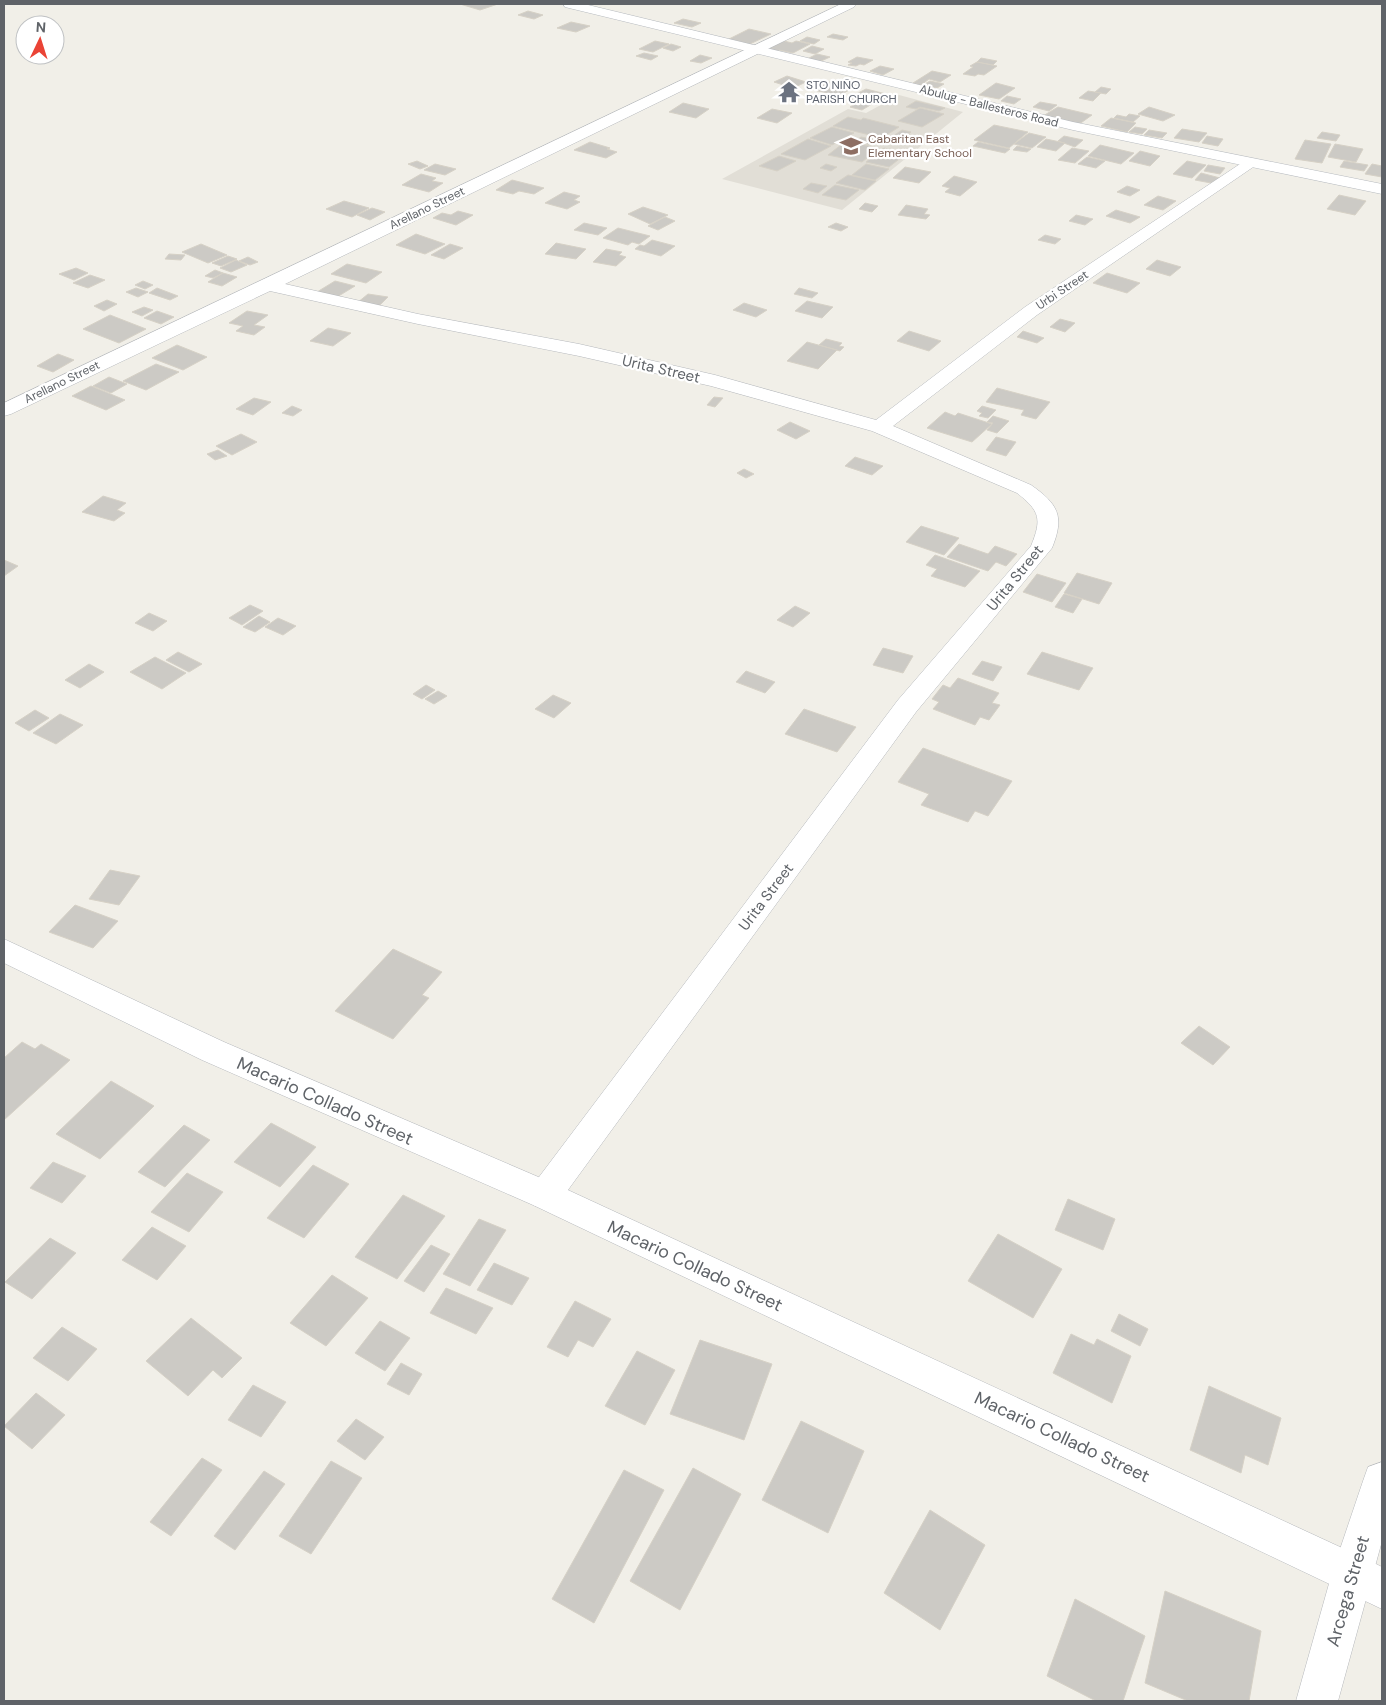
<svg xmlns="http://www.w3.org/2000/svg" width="1386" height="1705" font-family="'DM Sans',sans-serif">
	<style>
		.education { fill: #e1ded6 }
		.building { fill: #cccac5; stroke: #d6d1c6 }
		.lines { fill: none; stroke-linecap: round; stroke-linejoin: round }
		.minor-casing { stroke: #b5b8bc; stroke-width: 1 }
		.tertiary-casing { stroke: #b5b8bc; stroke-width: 1 }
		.secondary-casing { stroke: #b6babf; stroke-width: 1 }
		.minor { fill: #fff; fill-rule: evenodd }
		.tertiary { fill: #fff; fill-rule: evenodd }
		.secondary { fill: #fff; fill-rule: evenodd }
		.labels { text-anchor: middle; stroke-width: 4.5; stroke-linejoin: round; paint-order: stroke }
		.far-worship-label { font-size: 12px; fill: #5b616d; stroke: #fff; text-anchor: start }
		.far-street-label { font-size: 12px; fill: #5f6368; stroke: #fff }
		.far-education-label { font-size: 12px; fill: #785e54; stroke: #fff; text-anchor: start }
		.street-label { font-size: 15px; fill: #5f6368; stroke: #fff }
		.near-street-label { font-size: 18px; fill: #5f6368; stroke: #fff }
	</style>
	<rect width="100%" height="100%" fill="#f1efe8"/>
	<!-- education -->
	<path class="education" d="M899,95L963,112L842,210L722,179L848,109L866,113Z"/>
	<!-- building -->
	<path class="building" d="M460,4H498L480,10Z
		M528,11L543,15L534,19L518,15Z
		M683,19L701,23L692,27L674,23Z
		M571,22L590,26L576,32L557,28Z
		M749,29L771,34L750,44L729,39Z
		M833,34L848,37L843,40L827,37Z
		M807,37L820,40L814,44L800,41Z
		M655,41L669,44L653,52L639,49Z
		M784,41L792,43L796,41L810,44L793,53L779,50L775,52L762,49Z
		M671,44L681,47L673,51L663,48Z
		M812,46L824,49L815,54L803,51Z
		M644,53L658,56L651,60L636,56Z
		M817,54L830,57L819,62L807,59Z
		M700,55L712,58L701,63L690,61Z
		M857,57L873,60L864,65L860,64L856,66L848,65L852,63L848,62Z
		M981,58L997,61L993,65L977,62Z
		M977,62L997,66L984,75L978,74L975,76L963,74L973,67L970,66Z
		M880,66L894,69L883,75L870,71Z
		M932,71L951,75L940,82L929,79L921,85L913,83Z
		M787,76L806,82L793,88L774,82Z
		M930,81L944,84L937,88L923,85Z
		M829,82L853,88L838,96L814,90Z
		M996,83L1015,88L999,99L979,95Z
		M1101,87L1111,89L1106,94L1095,92Z
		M866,89L894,96L874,103L850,97Z
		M1088,91L1101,93L1093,101L1079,98Z
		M1007,96L1021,99L1014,104L1001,101Z
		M852,99L872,104L862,110L850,107L857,103L849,101Z
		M916,101L945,108L939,111L920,107L916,109L906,107Z
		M1040,102L1057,105L1049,111L1033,107Z
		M683,103L709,109L696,118L669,112Z
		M1058,107L1092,115L1078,125L1043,116Z
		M1149,107L1175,115L1163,121L1138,114Z
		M920,108L944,114L922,127L898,121Z
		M772,109L792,113L777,123L757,118Z
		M1129,114L1140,116L1133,122L1114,118L1117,115L1126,117Z
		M848,117L861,120L863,118L899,127L882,138L833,126Z
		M1111,118L1136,123L1127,132L1101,126Z
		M994,125L1028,132L1009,148L974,140Z
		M832,127L854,133L832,145L810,138Z
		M1135,127L1147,129L1142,134L1129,132Z
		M1182,129L1207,133L1199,142L1174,138Z
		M902,130L911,132L902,138L893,136Z
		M1149,130L1167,133L1162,138L1144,135Z
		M1322,132L1340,135L1336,141L1317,138Z
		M1029,133L1046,137L1032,148L1014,144Z
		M1064,136L1083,140L1075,147L1058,141Z
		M1207,136L1223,139L1218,146L1202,143Z
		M861,137L877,140L871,145L855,141Z
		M808,139L831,146L805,160L781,154Z
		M1046,139L1065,143L1056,151L1037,147Z
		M1305,140L1331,144L1322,163L1295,159Z
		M846,141L879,148L862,162L828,155Z
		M590,142L610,148L607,149L617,152L606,158L574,150Z
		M978,142L1010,149L1005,153L973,146Z
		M1335,144L1363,149L1356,162L1328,157Z
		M1100,145L1134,153L1121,164L1088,156Z
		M1017,146L1031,149L1027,152L1013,150Z
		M884,148L907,153L889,167L866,162Z
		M1072,148L1089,151L1075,163L1058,160Z
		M1140,151L1160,156L1150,166L1129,161Z
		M779,156L796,161L777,171L759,166Z
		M1087,157L1105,161L1096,168L1078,164Z
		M417,161L428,166L420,169L408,164Z
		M1187,161L1206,165L1192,178L1173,174Z
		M1344,161L1368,165L1364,171L1340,167Z
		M435,164L456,169L445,175L424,170Z
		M826,164L837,167L831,171L820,168Z
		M866,164L889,169L875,180L852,175Z
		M1372,164L1382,166V177L1365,174Z
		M1208,165L1225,168L1220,174L1204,171Z
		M905,167L931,172L919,183L893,178Z
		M1201,173L1220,178L1211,183L1195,180Z
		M421,174L436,178L432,181L443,183L429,192L402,185Z
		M848,175L876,181L865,190L836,183Z
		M954,176L977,182L960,196L945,192L950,188L942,186Z
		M512,180L544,188L534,194L519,191L513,194L496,190Z
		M811,183L827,186L818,193L803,189Z
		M835,185L859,190L846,200L822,195Z
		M1127,186L1140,190L1130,196L1117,192Z
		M564,192L580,196L574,200L580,202L567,209L545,203Z
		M1339,195L1366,201L1355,215L1327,209Z
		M1158,196L1176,201L1163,210L1144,205Z
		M344,201L369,208L352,217L326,209Z
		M865,203L878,206L872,212L859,209Z
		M906,205L928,209L924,214L930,215L926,219L898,215Z
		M643,207L668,215L650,224L628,214Z
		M372,208L385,212L370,220L357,215Z
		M1116,210L1140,217L1130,223L1106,216Z
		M458,211L473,215L456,225L433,218L442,213L451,215Z
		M1076,215L1093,219L1085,225L1069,221Z
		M665,217L675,221L658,230L648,226Z
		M584,223L607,228L598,235L574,230Z
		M836,223L848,227L841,231L828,227Z
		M618,228L650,236L639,244L632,242L628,245L603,238Z
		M416,234L445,244L425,254L396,245Z
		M1045,235L1061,239L1055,244L1038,240Z
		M652,240L675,246L661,256L635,249L640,245L644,246Z
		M556,243L586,249L576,259L545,254Z
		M201,244L227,255L208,263L182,252Z
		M450,244L463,248L444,259L431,255Z
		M606,249L622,252L619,255L626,257L616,266L593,262Z
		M169,254L185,255L181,260L165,259Z
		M228,256L237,259L221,266L212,263Z
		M248,257L258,262L250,265L239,261Z
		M236,260L247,265L231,272L220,268Z
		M1157,260L1181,267L1170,276L1146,269Z
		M347,264L382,272L366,283L331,274Z
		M76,268L88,273L74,280L59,274Z
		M215,270L223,273L213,278L205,276Z
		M223,273L237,277L222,286L208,282Z
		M1107,273L1140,283L1127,293L1093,283Z
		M90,275L105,280L88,288L73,283Z
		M143,281L153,285L145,289L135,285Z
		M335,281L355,286L337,297L317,292Z
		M136,288L148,292L138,297L126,292Z
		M157,288L178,296L170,300L149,293Z
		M799,288L818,293L812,298L794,294Z
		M368,294L388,297L378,307L357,303Z
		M107,300L117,304L104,311L94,306Z
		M807,301L833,307L822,318L795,311Z
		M744,303L767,310L756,317L733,310Z
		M144,307L153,310L142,316L132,312Z
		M157,311L174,317L161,324L144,318Z
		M247,311L268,315L254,325L265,327L254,335L236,331L243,326L229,323Z
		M110,315L146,329L119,343L83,329Z
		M1060,319L1075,323L1065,332L1050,327Z
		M328,328L351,333L333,346L310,341Z
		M909,331L941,341L929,351L897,341Z
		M1023,331L1044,338L1037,343L1017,337Z
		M826,339L842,343L839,346L844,347L840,351L819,345Z
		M807,342L837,350L818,369L787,361Z
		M177,345L207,357L183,370L152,358Z
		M58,354L74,360L53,372L37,366Z
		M156,364L179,372L146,390L123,381Z
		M109,377L127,384L111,393L93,386Z
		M91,386L125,400L106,410L72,396Z
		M997,388L1050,402L1036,419L1021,415L1024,410L986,402Z
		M714,397L723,398L715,407L707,405Z
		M254,398L271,402L253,415L236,409Z
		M292,406L302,410L293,416L282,413Z
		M982,406L996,410L988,418L979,416L982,413L977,411Z
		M945,412L955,416L958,413L992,424L972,442L927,428Z
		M993,416L1009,421L997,433L987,430L993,423L987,422Z
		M790,422L810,431L796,439L777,430Z
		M241,434L257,442L232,455L216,446Z
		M996,437L1016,442L1006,456L986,450Z
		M218,450L227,456L215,460L207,454Z
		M855,457L883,466L872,475L845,466Z
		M744,469L754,474L746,478L737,473Z
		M103,496L126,503L117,510L125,513L114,521L82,512Z
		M921,526L959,538L944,555L906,542Z
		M959,544L988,554L995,546L1017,554L1006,566L996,562L988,571L947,557Z
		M935,555L980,571L965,587L931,576L937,569L926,565Z
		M4,560L18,566L4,576Z
		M1077,573L1112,583L1099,604L1064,593Z
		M1037,574L1066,583L1052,602L1023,592Z
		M1064,594L1082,599L1073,613L1055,607Z
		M250,605L263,611L242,625L229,618Z
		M795,606L810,613L793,627L777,620Z
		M149,613L167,621L153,631L135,623Z
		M259,616L270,622L255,632L243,627Z
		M278,618L296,626L283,635L265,627Z
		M883,648L913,656L903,673L873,665Z
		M178,652L202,664L189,672L166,660Z
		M1042,652L1093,668L1079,690L1027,674Z
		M155,657L186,673L162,689L130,672Z
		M982,661L1002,667L993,681L972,674Z
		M89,664L104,672L80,688L65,680Z
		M746,671L775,682L765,693L736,682Z
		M958,678L999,693L992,703L1000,705L989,720L980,717L975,725L933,709L939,702L932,699L943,685L950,688Z
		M426,685L435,690L422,699L413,694Z
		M438,691L447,696L434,704L425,699Z
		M553,695L571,703L554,718L535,709Z
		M804,709L856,727L837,752L785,734Z
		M35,710L49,718L29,731L15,723Z
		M60,714L83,725L56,744L33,733Z
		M923,748L1012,781L988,816L975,811L968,822L921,805L929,794L898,782Z
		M110,870L140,876L119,905L89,899Z
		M75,905L118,921L93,948L49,932Z
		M393,949L442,972L422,995L429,998L393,1039L335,1011Z
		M1199,1026L1230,1047L1213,1065L1181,1043Z
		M22,1042L35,1049L41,1044L70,1060L4,1120V1058Z
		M111,1081L154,1106L100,1159L56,1134Z
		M271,1123L316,1147L280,1187L234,1162Z
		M184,1125L210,1140L165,1187L138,1172Z
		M53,1162L86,1176L62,1203L30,1188Z
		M313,1165L349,1184L304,1238L267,1218Z
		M187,1173L223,1192L189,1232L151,1212Z
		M403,1195L445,1216L397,1279L355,1257Z
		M1068,1199L1115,1219L1103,1250L1055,1230Z
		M479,1219L506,1230L470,1286L443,1274Z
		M152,1227L186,1246L157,1280L122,1260Z
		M998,1234L1062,1269L1033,1318L968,1281Z
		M50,1238L76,1253L32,1299L5,1282Z
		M431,1245L450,1254L424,1292L404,1281Z
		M494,1263L529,1278L512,1305L477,1290Z
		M332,1275L368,1298L326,1346L290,1323Z
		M446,1288L493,1308L476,1334L430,1313Z
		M575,1301L611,1319L593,1347L578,1340L568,1357L547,1347Z
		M1119,1314L1148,1329L1140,1346L1111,1331Z
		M191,1318L242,1358L222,1378L213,1370L188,1396L146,1361Z
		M380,1321L410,1338L385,1371L355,1353Z
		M62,1327L97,1349L68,1381L33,1358Z
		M1071,1334L1094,1345L1097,1339L1131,1356L1112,1403L1053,1373Z
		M700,1340L772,1364L744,1440L670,1414Z
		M637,1351L675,1370L645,1425L605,1406Z
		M401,1363L422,1374L409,1395L387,1384Z
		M253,1385L286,1402L261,1437L228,1420Z
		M1209,1386L1281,1418L1268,1465L1245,1455L1241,1473L1190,1450Z
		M36,1393L65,1415L32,1449L4,1426Z
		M356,1419L384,1437L365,1460L337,1441Z
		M801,1421L864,1451L828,1533L762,1500Z
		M202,1458L222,1470L171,1536L150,1522Z
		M331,1461L362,1478L311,1554L279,1536Z
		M693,1468L741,1494L680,1610L630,1581Z
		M624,1470L664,1490L594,1623L552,1599Z
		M264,1471L285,1484L235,1550L214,1536Z
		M930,1510L985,1545L940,1630L884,1593Z
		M1165,1591L1261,1631L1249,1701H1188L1145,1683Z
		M1075,1599L1145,1636L1123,1701H1096L1047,1676Z"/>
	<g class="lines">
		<!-- minor casing -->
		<g class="minor-casing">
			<path id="minor" d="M841,4H856L854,7L285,284L418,314L579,344L715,375L876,420L1025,307L1246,160H1256L1259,163L1037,315L893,426L1031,485C1058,504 1065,516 1052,548L916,712L557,1205L545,1209L533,1205L528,1195L533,1185L898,700L1031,546C1042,519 1040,511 1017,493L872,431L711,386L579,356L418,324L270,291L11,414L4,416V403Z
				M1382,1462V1541L1338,1701H1296L1332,1573L1363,1481L1368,1467Z"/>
		</g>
		<!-- tertiary casing -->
		<g class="tertiary-casing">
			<path id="tertiary" d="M4,939L224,1042L557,1185L1366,1559L1382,1567V1609L533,1205L202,1060L4,963Z"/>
		</g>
		<!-- secondary casing -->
		<g class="secondary-casing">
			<path id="secondary" d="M563,4H584L1073,122L1382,184V194L1073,130L569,8L565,7Z"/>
		</g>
		<!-- minor -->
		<use href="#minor" class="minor"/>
		<!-- tertiary -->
		<use href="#tertiary" class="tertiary"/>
		<!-- secondary -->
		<use href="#secondary" class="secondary"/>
	</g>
	<!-- icons -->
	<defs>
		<g id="temple-bare" transform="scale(1.725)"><path d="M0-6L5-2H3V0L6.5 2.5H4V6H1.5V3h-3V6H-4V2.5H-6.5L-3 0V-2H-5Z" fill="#6b7280" stroke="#fff" stroke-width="2.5" paint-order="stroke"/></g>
		<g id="school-bare" transform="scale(1.725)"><path d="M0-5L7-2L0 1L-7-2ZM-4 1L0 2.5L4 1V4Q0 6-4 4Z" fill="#8d6e63" stroke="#fff" stroke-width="2.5" paint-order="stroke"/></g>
	</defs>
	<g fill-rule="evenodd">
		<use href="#temple-bare" x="789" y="92"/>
		<use href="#school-bare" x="851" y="146"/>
	</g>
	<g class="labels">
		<!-- far-worship labels -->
		<g class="far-worship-label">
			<text x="806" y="89">STO NIÑO<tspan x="806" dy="14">PARISH CHURCH</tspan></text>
		</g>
		<!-- far-street labels -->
		<g class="far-street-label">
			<text transform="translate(989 106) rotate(14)" y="4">Abulug - Ballesteros Road</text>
			<text transform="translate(427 208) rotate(-26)" y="4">Arellano Street</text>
			<text transform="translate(1062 290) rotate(-34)" y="4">Urbi Street</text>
			<text transform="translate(62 382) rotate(-26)" y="4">Arellano Street</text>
		</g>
		<!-- far-education labels -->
		<g class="far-education-label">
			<text x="868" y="143">Cabaritan East<tspan x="868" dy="14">Elementary School</tspan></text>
		</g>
		<!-- street labels -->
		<g class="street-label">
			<text transform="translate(661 369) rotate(13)" y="5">Urita Street</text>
			<text transform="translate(1015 578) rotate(-51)" y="5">Urita Street</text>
			<text transform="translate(766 897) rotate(-53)" y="5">Urita Street</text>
		</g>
		<!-- near-street labels -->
		<g class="near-street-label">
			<text transform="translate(325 1101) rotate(24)" y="6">Macario Collado Street</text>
			<text transform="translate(695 1266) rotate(25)" y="6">Macario Collado Street</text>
			<text transform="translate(1062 1437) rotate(25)" y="6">Macario Collado Street</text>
			<text transform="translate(1348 1591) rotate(-74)" y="6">Arcega Street</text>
		</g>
	</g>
	<!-- border -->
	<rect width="1386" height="1705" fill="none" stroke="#5f6368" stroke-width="10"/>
	<!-- north arrow -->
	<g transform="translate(40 40) rotate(4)"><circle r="24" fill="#ffffff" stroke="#bfc1c3"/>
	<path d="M0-4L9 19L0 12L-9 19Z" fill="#ea4335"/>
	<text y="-8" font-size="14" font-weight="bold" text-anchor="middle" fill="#5f6368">N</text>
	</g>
</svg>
